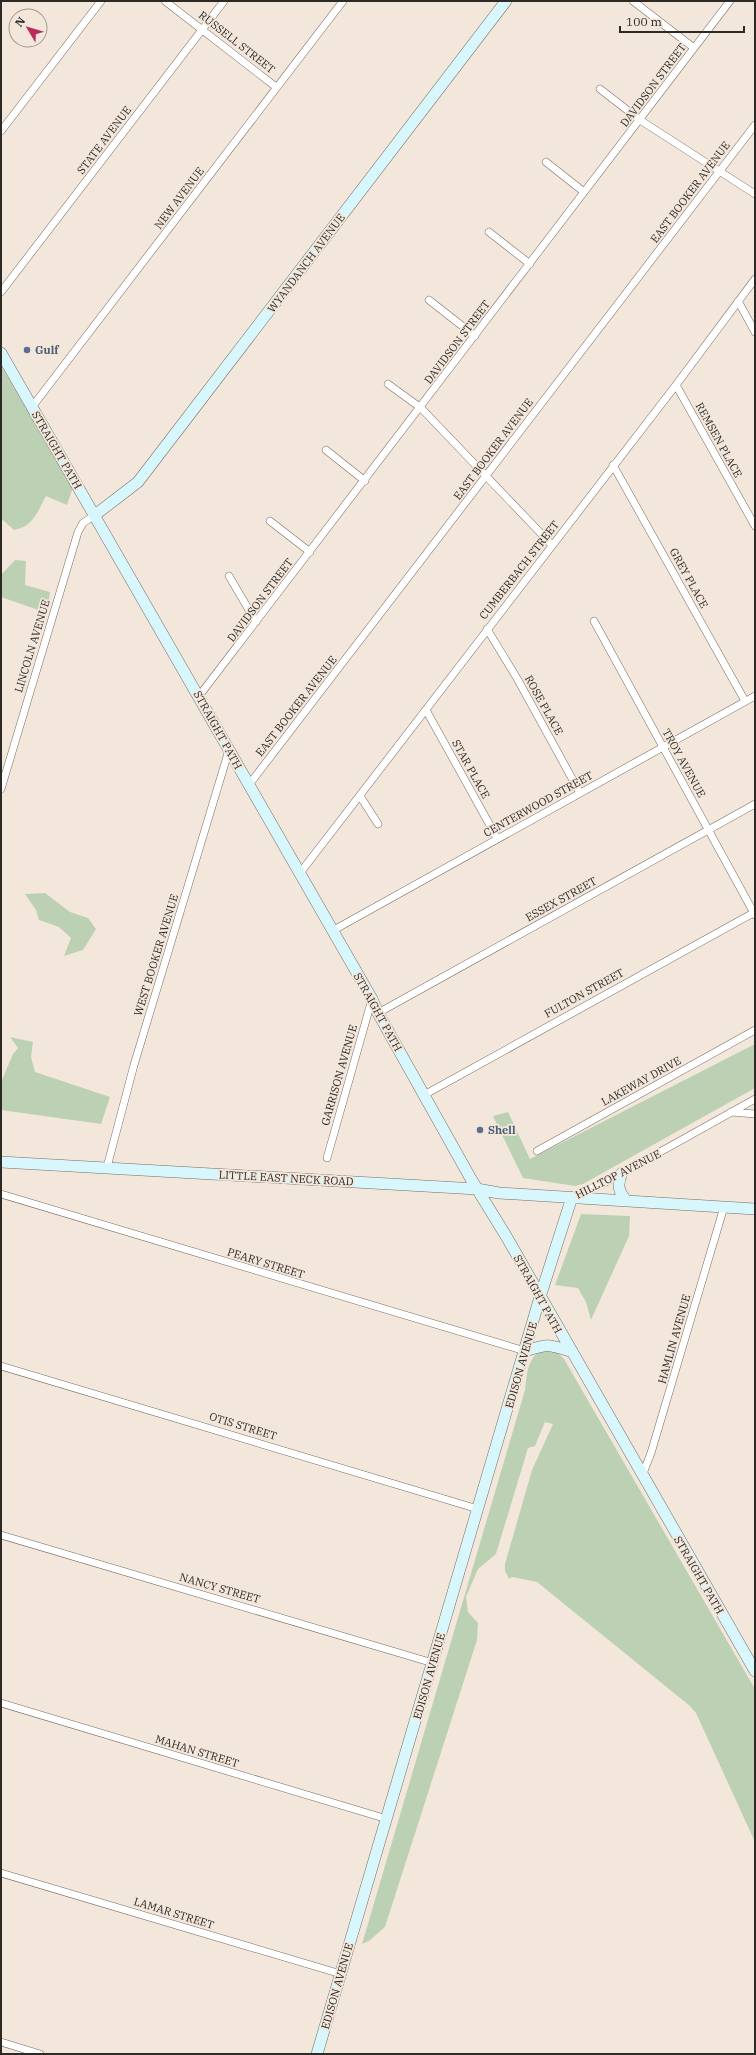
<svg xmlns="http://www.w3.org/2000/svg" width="756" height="2055" font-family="'IBM Plex Serif',serif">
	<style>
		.green { fill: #bcd1b3 }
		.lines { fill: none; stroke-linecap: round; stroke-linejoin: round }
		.street-casing { stroke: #766c62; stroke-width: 8 }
		.secondary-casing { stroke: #766c62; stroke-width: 12 }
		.street { stroke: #fff; stroke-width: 7 }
		.secondary { stroke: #d8f7fc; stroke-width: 11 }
		.service-dot { fill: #5c6f8a; stroke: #f3e7dc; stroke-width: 1.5 }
		.labels { text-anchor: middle; stroke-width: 3.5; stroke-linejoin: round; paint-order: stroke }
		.street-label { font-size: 11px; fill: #2d2925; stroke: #f3e7dc }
		.service-label { font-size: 11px; font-weight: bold; fill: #4e5e75; stroke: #f3e7dc; text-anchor: start }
	</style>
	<rect width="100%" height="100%" fill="#f3e7dc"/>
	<!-- green -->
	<path class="green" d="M1,366L73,487L67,505L46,496C38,511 33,527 14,530L3,520L1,522Z
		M15,560L26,561L25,585L50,592L47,613L1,597V575Z
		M45,893L70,912L88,918L96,929L83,950L64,956L71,938L59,927L39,920L36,910L25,894Z
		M10,1037L33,1042L31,1057L35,1072L110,1097L101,1124L1,1110V1082L13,1054L18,1048Z
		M755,1044V1088L583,1184L575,1186L523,1178L493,1116L508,1112L530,1159Z
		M581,1214L630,1216L629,1236L591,1320L586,1302L578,1288L555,1285Z
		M542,1349L557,1352L564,1359L755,1689V1842L696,1713L690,1706L537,1582L512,1577L509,1579L505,1571V1564L532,1470L553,1424L545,1422L535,1446L528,1448L496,1554L478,1569L466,1597L468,1612L478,1623L477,1640L385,1927L369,1941L362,1944L525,1390C527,1374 527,1359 542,1349Z"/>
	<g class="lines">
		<!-- street casing -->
		<g class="street-casing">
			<path id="street" d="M165,1L276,87
				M633,1L694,48
				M600,89L640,120L755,194
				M1,131L101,1
				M546,162L584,192
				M489,232L530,264
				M1,292L224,1
				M429,300L475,336
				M738,301L755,332
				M388,384L421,408L552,545
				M676,385L755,526
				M32,407L343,1
				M326,450L365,481
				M613,465L745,701
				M270,521L310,552
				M229,576L256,622
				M594,621L755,915
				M487,629L518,680L580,793
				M199,696L730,1
				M426,710L497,838
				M248,786L755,125
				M1,789L78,532L83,523L95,515
				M360,796L378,824
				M300,873L676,385L755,279
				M332,931L755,696
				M378,1013L755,804
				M424,1095L755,912
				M731,1112L755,1114
				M537,1151L755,1030
				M327,1158L372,999
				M107,1167L134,1065L229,750
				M1,1194L525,1351
				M574,1196L608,1181L755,1099
				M1,1366L478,1509
				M642,1476L651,1453L724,1207
				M1,1535L433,1663
				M1,1703L387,1819
				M1,1873L341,1974
				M1,2042L40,2054"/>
		</g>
		<!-- secondary casing -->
		<g class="secondary-casing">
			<path id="secondary" d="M1,353L372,999L378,1013L471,1179L506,1236L755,1671
				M95,515L138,482L506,1
				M1,1162L477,1189L499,1193L755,1209
				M622,1173C617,1184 618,1191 626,1200
				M525,1351C547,1344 548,1344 570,1351
				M317,2054L540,1297L572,1197"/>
		</g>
		<!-- street -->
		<use href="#street" class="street"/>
		<!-- secondary -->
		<use href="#secondary" class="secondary"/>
	</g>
	<!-- markers -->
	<g class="service-dot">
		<circle cx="27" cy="350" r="4"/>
		<circle cx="480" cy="1130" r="4"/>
	</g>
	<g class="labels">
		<!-- street labels -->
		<g class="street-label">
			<text transform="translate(237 42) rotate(38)" y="4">RUSSELL STREET</text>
			<text transform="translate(653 85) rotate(-53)" y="4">DAVIDSON STREET</text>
			<text transform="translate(104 140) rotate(-53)" y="4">STATE AVENUE</text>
			<text transform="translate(690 192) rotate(-53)" y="4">EAST BOOKER AVENUE</text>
			<text transform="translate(179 198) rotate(-53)" y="4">NEW AVENUE</text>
			<text transform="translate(306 263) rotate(-53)" y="4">WYANDANCH AVENUE</text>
			<text transform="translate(457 342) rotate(-53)" y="4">DAVIDSON STREET</text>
			<text transform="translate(719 440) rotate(61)" y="4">REMSEN PLACE</text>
			<text transform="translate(493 449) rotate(-53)" y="4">EAST BOOKER AVENUE</text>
			<text transform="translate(57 450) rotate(60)" y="4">STRAIGHT PATH</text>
			<text transform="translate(519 570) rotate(-52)" y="4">CUMBERBACH STREET</text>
			<text transform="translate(689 578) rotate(61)" y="4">GREY PLACE</text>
			<text transform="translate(260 600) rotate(-53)" y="4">DAVIDSON STREET</text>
			<text transform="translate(32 646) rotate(-73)" y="4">LINCOLN AVENUE</text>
			<text transform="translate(544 705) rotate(61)" y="4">ROSE PLACE</text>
			<text transform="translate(296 706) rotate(-52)" y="4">EAST BOOKER AVENUE</text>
			<text transform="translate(218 730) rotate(61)" y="4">STRAIGHT PATH</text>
			<text transform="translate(684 763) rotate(61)" y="4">TROY AVENUE</text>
			<text transform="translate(471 769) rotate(61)" y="4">STAR PLACE</text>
			<text transform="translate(538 804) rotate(-29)" y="4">CENTERWOOD STREET</text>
			<text transform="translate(561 899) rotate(-29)" y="4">ESSEX STREET</text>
			<text transform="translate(156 955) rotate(-73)" y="4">WEST BOOKER AVENUE</text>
			<text transform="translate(584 993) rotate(-29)" y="4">FULTON STREET</text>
			<text transform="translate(378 1012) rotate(61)" y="4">STRAIGHT PATH</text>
			<text transform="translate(339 1075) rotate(-74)" y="4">GARRISON AVENUE</text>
			<text transform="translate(641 1081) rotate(-29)" y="4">LAKEWAY DRIVE</text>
			<text transform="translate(618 1174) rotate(-27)" y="4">HILLTOP AVENUE</text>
			<text transform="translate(286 1178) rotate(3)" y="4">LITTLE EAST NECK ROAD</text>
			<text transform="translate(266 1263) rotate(17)" y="4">PEARY STREET</text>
			<text transform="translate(538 1294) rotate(61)" y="4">STRAIGHT PATH</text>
			<text transform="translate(674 1339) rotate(-74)" y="4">HAMLIN AVENUE</text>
			<text transform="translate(521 1365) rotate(-74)" y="4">EDISON AVENUE</text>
			<text transform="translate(243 1426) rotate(17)" y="4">OTIS STREET</text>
			<text transform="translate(699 1575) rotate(60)" y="4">STRAIGHT PATH</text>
			<text transform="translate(220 1588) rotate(16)" y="4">NANCY STREET</text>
			<text transform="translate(429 1676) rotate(-74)" y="4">EDISON AVENUE</text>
			<text transform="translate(197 1751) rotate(17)" y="4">MAHAN STREET</text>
			<text transform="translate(174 1913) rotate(17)" y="4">LAMAR STREET</text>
			<text transform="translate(337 1986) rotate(-74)" y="4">EDISON AVENUE</text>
		</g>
		<!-- service labels -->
		<g class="service-label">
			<text x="35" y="354">Gulf</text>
			<text x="488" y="1134">Shell</text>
		</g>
	</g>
	<!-- border -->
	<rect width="756" height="2055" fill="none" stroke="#2d2925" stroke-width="4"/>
	<!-- north arrow -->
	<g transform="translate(28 28) rotate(308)"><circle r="19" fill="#f3e7dc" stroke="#a49b93"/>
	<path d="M0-3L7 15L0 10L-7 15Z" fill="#b92b5c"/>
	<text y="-6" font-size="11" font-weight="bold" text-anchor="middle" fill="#2d2925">N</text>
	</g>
	<!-- scale -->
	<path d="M620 26v6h124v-6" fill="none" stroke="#2d2925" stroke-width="2"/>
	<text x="626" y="26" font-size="12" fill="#2d2925" stroke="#f3e7dc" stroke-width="3" paint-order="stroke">100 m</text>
</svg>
